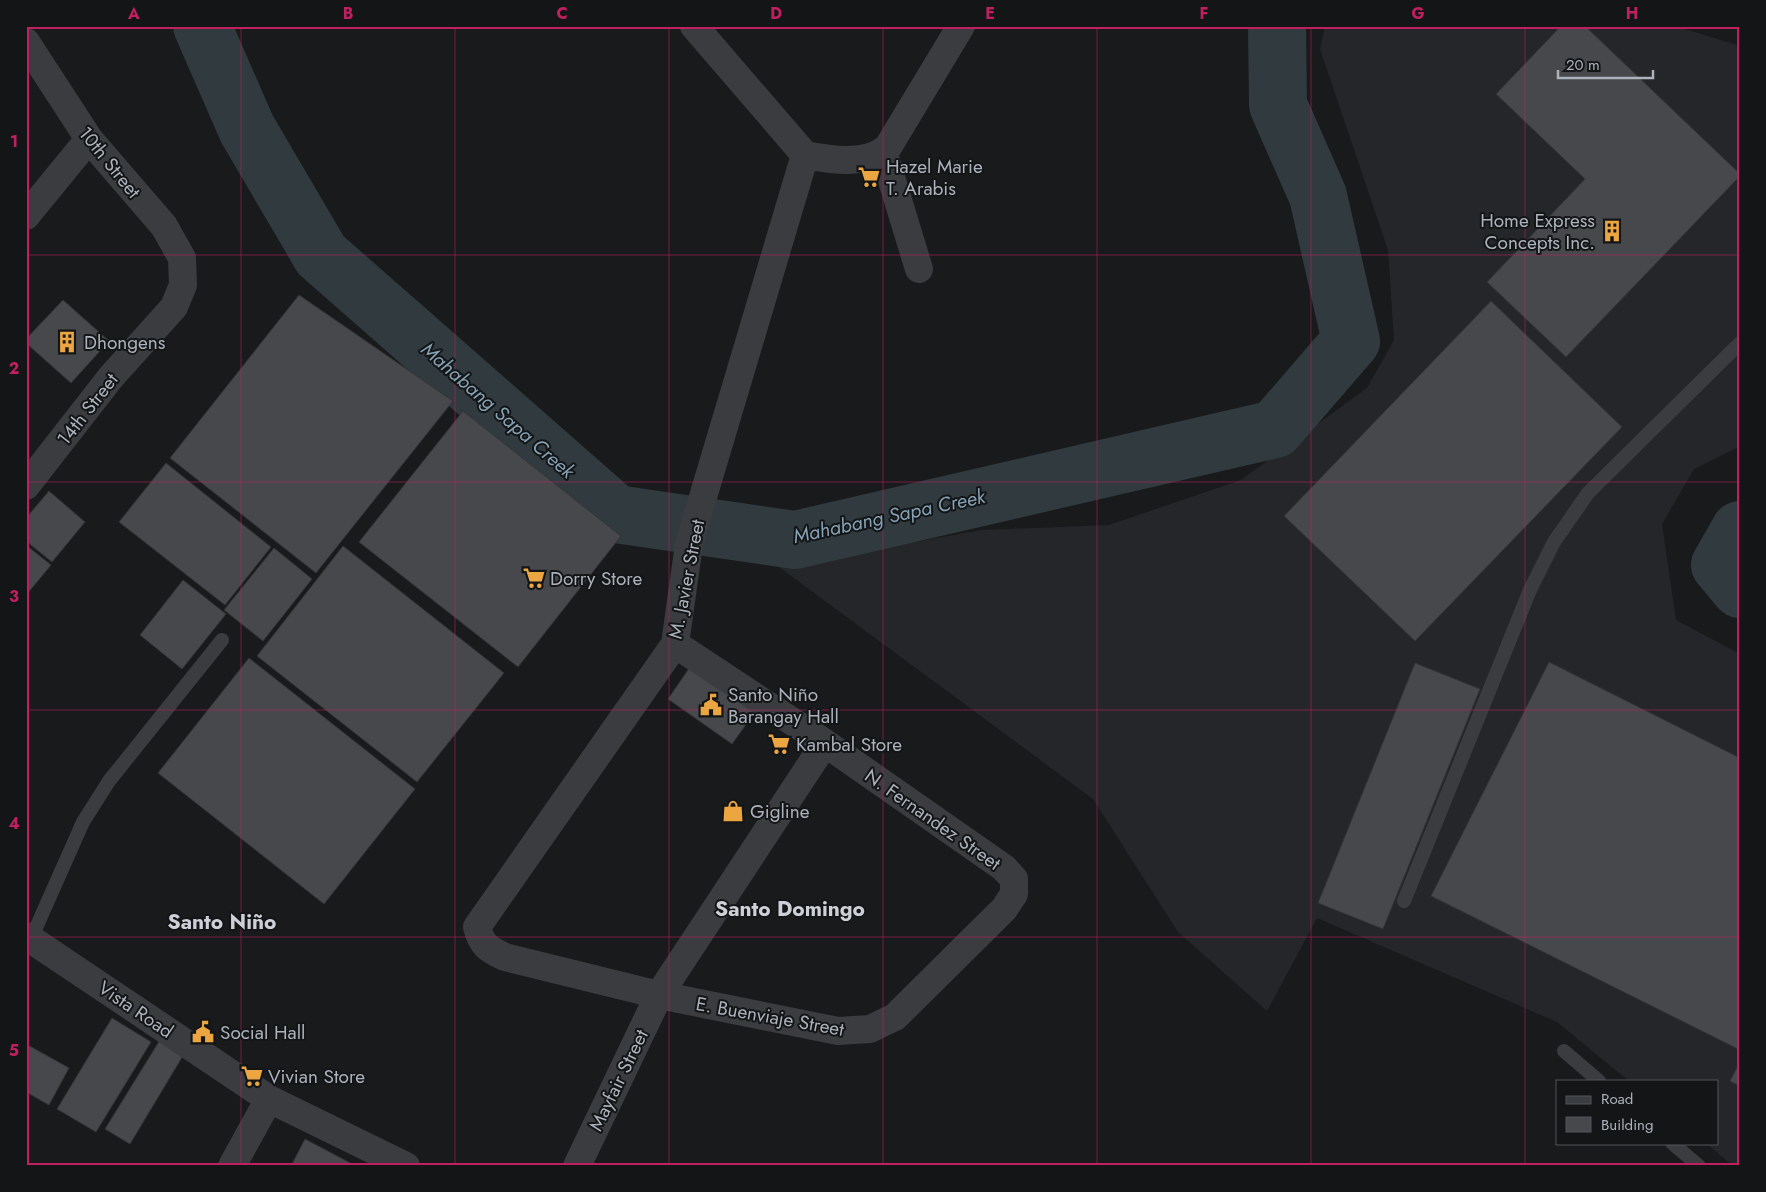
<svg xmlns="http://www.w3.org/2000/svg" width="1766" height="1192" font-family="Jost,sans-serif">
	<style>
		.built { fill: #252629 }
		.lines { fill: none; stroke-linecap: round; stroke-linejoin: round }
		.river { stroke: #303a3f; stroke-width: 58 }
		.building { fill: #46484c; stroke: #343437 }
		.service { stroke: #3b3c40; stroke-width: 14 }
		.minor { stroke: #3b3c40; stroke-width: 28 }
		.grid { fill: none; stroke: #c12060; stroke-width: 1; stroke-opacity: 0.55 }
		.labels { text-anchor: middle; stroke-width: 4; stroke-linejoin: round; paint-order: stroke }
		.street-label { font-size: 19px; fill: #acb2bb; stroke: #141517 }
		.poi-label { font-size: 19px; fill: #acb2bb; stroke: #141517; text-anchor: start }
		.water-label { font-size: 20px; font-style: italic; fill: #85a1b4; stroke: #141517 }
		.quarter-label { font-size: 21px; font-weight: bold; fill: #cdd0d7; stroke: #141517 }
		.neatline { fill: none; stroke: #c12060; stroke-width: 2 }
		.grid-label { font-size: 16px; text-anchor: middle; font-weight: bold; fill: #c12060 }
	</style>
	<rect width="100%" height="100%" fill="#191a1c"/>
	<!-- built -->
	<path class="built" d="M1325,26H1675L1740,46V446L1694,469L1662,524L1676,620L1740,654V1166H1733L1706,1143H1717V1081H1629L1557,1022L1317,918L1267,1011L1178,932L1093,799L779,567L981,530L1109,525L1241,480L1367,388L1394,340L1388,250L1320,49Z"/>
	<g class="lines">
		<!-- river -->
		<path class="river" d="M202,26L247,129L321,255L616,514L795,540L1275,429L1351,341L1318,196L1278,105L1277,26
			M1740,530L1720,565L1740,589"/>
	</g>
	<!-- building -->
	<path class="building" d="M1561,26H1585L1740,174V176L1566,357L1487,282L1585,179L1496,94Z
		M299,295L453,401L316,573L170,458Z
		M63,300L109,341L71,383L26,343V339Z
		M1491,301L1622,427L1415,641L1284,516Z
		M463,411L621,536L518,667L359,542Z
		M166,463L271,547L225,605L119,522Z
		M49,491L85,522L52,562L26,541V518Z
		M26,545L51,565L27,594H26Z
		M343,546L504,673L417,782L257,656Z
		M274,548L312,579L263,641L224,610Z
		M183,580L226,614L182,669L140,635Z
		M249,658L415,789L324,904L158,773Z
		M1549,662L1740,758V1050L1431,896Z
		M1415,663L1480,689L1383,929L1318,903Z
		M690,667L755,712L732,744L668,699Z
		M112,1018L151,1042L96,1132L57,1109Z
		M160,1040L184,1054L130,1144L105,1129Z
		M26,1044L69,1068L49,1105L26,1092Z
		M1740,1062V1086L1730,1081Z
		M305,1139L356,1166H291Z"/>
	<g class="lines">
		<!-- service -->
		<path class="service" d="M1404,901L1530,590L1554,542L1588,493L1740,343
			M31,939L83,822L109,781L222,640
			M1564,1051L1599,1081
			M1672,1143L1699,1166"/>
		<!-- minor -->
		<path class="minor" d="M694,26L805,155
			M26,42L89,139L164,226L182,258L183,285L174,307L111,377L26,486
			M883,151L919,269
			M805,155C831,160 866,166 888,147L961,26
			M26,216L89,139
			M675,644L825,743L1004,868L1014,879V894L1004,909L895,1017L870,1029L838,1031L659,995L505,957C488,949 482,946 477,927L675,644L689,544L805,155
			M26,936L269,1099L406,1166
			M232,1166L269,1099
			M577,1166L659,995L825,743"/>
	</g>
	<!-- grid -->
	<path class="grid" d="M241,26V1166M455,26V1166M669,26V1166M883,26V1166M1097,26V1166M1311,26V1166M1525,26V1166M26,255H1740M26,482H1740M26,710H1740M26,937H1740"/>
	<!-- icons -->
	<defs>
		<g id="supermarket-bare" transform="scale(1.725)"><path d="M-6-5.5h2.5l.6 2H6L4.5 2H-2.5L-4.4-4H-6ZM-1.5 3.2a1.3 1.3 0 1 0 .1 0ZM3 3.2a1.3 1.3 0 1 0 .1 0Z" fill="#eba642" stroke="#141517" stroke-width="2.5" paint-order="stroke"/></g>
		<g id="building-bare" transform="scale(1.725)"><path d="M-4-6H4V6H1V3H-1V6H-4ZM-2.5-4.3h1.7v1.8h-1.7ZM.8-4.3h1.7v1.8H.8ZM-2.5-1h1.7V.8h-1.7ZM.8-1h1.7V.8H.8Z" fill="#eba642" stroke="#141517" stroke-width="2.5" paint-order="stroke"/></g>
		<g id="civic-bare" transform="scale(1.725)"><path d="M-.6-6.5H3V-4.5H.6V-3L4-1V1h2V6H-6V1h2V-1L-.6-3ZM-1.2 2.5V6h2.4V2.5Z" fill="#eba642" stroke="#141517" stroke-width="2.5" paint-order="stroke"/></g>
		<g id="shop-bare" transform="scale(1.725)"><path d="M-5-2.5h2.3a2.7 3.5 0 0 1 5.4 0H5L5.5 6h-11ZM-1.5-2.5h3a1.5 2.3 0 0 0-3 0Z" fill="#eba642" stroke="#141517" stroke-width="2.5" paint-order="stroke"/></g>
	</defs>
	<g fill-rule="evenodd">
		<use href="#supermarket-bare" x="869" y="177"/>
		<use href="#building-bare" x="1612" y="231"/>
		<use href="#building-bare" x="67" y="342"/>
		<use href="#supermarket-bare" x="534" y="578"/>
		<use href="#civic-bare" x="711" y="705"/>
		<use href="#supermarket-bare" x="779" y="744"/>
		<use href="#shop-bare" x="733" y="811"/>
		<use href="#civic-bare" x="203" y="1032"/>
		<use href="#supermarket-bare" x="252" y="1076"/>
	</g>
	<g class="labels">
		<!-- street labels -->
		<g class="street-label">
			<text transform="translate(110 162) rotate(51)" y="7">10th Street</text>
			<text transform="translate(87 409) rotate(-52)" y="7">14th Street</text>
			<text transform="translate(686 579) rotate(-79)" y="7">M. Javier Street</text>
			<text transform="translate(933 819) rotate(35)" y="7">N. Fernandez Street</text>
			<text transform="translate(136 1009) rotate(34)" y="7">Vista Road</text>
			<text transform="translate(770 1016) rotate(10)" y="7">E. Buenviaje Street</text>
			<text transform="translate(618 1080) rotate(-64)" y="7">Mayfair Street</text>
		</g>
		<!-- poi labels -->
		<g class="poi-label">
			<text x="886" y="173">Hazel Marie<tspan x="886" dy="22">T. Arabis</tspan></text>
			<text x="1595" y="227" text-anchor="end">Home Express<tspan x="1595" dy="22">Concepts Inc.</tspan></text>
			<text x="84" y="349">Dhongens</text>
			<text x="550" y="585">Dorry Store</text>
			<text x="728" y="701">Santo Niño<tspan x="728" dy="22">Barangay Hall</tspan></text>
			<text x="796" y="751">Kambal Store</text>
			<text x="750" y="818">Gigline</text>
			<text x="220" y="1039">Social Hall</text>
			<text x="268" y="1083">Vivian Store</text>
		</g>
		<!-- water labels -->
		<g class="water-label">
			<text transform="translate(498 410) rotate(41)" y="7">Mahabang Sapa Creek</text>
			<text transform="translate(889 516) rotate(-12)" y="7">Mahabang Sapa Creek</text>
		</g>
		<!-- quarter labels -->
		<g class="quarter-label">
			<text x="790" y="916">Santo Domingo</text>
			<text x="222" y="929">Santo Niño</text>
		</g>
	</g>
	<!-- border -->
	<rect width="1766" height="1192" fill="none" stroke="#141517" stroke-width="55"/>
	<!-- legend -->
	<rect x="1556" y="1080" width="162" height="65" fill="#141517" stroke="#515459"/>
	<rect x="1566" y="1096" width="25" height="8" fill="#3b3c40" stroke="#515459"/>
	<text x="1601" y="1104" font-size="15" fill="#acb2bb">Road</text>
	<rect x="1566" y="1117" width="25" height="15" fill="#46484c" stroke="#515459"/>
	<text x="1601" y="1130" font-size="15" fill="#acb2bb">Building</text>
	<!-- scale -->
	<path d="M1558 70v8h95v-8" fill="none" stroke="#acb2bb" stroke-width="2.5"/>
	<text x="1566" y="70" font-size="15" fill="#acb2bb" stroke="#141517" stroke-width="4" paint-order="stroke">20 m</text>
	<rect x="28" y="28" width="1710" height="1136" class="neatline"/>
	<g class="grid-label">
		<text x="134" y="19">A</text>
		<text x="348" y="19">B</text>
		<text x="562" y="19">C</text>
		<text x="776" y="19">D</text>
		<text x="990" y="19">E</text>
		<text x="1204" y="19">F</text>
		<text x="1418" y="19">G</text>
		<text x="1632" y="19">H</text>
		<text x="14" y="147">1</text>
		<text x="14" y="374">2</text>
		<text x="14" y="602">3</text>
		<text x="14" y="829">4</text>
		<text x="14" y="1056">5</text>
	</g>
</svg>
